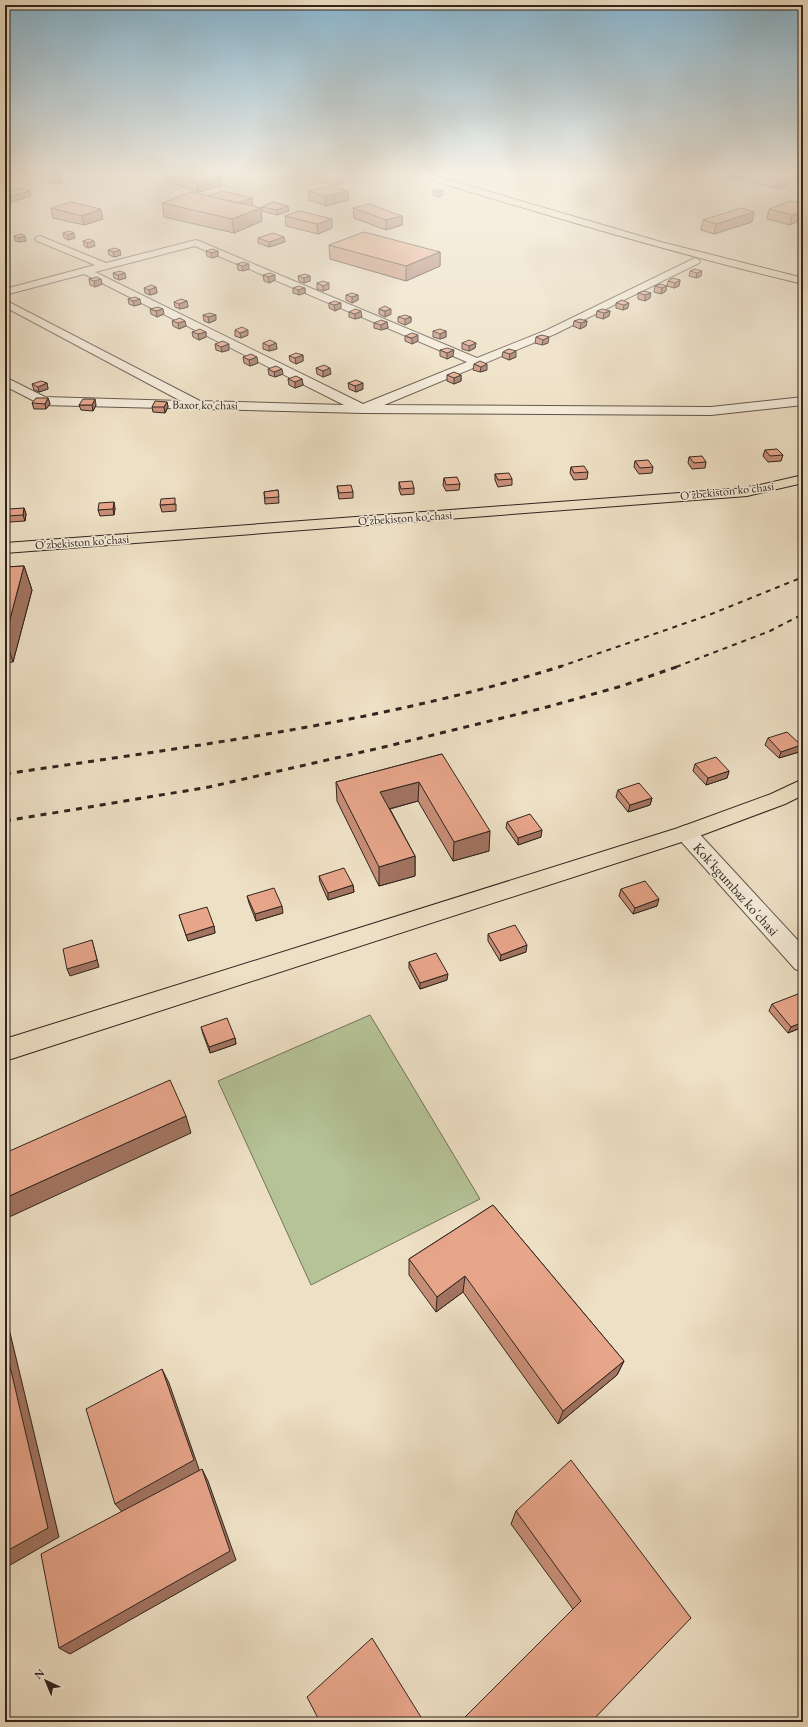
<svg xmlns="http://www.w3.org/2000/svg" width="808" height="1727" font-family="'EB Garamond',serif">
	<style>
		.green { fill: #b5c397; stroke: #72745b }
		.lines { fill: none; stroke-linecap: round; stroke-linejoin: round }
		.minor-casing { stroke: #605348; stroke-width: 2 }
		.major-casing { stroke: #30241f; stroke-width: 2 }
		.minor { fill: #f4ebd9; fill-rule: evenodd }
		.major { fill: #eee0c5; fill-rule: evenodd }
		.rail-far1 { stroke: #30241f; stroke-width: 2; stroke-dasharray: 5 5; stroke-linecap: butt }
		.rail { stroke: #30241f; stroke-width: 3; stroke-dasharray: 6 6; stroke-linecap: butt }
		.wall { fill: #c78e77; stroke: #30241f }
		.shaded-wall { fill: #a27461; stroke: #30241f }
		.building { fill: #e7a58a; stroke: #30241f }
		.labels { text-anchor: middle; stroke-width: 3; stroke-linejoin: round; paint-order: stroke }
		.far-street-label { font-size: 12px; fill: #30241f; stroke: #f4ebd9 }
		.street-label { font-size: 14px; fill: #30241f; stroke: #f4ebd9 }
	</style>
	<rect width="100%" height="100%" fill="#eee0c5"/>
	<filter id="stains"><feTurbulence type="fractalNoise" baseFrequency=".005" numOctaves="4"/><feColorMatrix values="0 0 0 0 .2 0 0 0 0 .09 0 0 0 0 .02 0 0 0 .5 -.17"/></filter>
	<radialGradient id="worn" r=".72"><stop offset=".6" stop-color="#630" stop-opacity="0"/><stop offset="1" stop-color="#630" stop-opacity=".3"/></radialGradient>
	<!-- green -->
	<path class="green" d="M370,1015L480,1199L311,1285L218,1081Z"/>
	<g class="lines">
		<!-- minor casing -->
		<g class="minor-casing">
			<path id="minor" d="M40,236L106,263L196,240L199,241L477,358L547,330L695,258L700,261L699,263L555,334L384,405L711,407L803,397V405L711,415L363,413L42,405L5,386V377L45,397L181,401L5,307V300L200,401L344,405L84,274L5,295V289L95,265L37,241L35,239L37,237ZM195,246L467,362L363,404L95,272Z
				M686,825L694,828L803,946V972L795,969L678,838L675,833L678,828Z"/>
		</g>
		<!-- major casing -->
		<g class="major-casing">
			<path id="major" d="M413,173H425L661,242L803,278V284C672,253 543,214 414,175Z
				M803,475V483L747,496L5,553V543L747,488Z
				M803,779V795L785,804L694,838L5,1061V1039L678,828L771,794Z"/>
		</g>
		<!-- minor -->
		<use href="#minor" class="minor"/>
		<!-- major -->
		<use href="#major" class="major"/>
		<!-- rail-far1 -->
		<path class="rail-far1" d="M559,667L709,615L803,577
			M676,667L770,631L803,614"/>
		<!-- rail -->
		<path class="rail" d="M5,774C192,746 381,723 562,666
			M5,821L209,787L384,747L547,707L622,686L679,666"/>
	</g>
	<!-- wall -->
	<path class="wall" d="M164,173H206L221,186L198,192L165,180Z
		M294,173H355V180L333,185Z
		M729,173H803L790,180L789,184L778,189L729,177Z
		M51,178L62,183L56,184L52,183Z
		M438,189L443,195L438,197L433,195V191Z
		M309,191H348V200L326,206L309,200Z
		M5,192L31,196L11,202L5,200Z
		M208,196L252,198L253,206L262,221L234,233L164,217L162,203Z
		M803,204V219L790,225L767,219L769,209Z
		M262,207L289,211L277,215L262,211Z
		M51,208L103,219L84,225L53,218Z
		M353,208L402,216V225L386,230L354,218Z
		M285,216L332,228L318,234L286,226Z
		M703,220L752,222L714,234L701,230Z
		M63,233L75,238L68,240L64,238Z
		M14,236L26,241L19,242L15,241Z
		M284,237L285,242L269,247L258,243V238Z
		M83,241L95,246L88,248L84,246Z
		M329,245L440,252V266L406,281L330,259Z
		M108,250L121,255L114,257L109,255Z
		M206,251H218V256L212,258L207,256Z
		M237,264L249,269L243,271L238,270Z
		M695,269L701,276L696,278L689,276L690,271Z
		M113,273L126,278L119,280L114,278Z
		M263,275L275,280L269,283L264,281Z
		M298,276H310V281L304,283L299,281Z
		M89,279H101L102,284L95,287L90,285Z
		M680,280L679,286L674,288L667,286L668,281Z
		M317,283L329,289L323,291L317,289Z
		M660,284L666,291L661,294L654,292L655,286Z
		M156,287L157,293L150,295L145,293L144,288Z
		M293,288H305V293L299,295L293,293Z
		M644,291L650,298L645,301L638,299V293Z
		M346,295H358V300L352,303L346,300Z
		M128,299L141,304L134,306L129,304Z
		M622,300L628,308L623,310L616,308V303Z
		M187,301L188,307L180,309L175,307L174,302Z
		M329,303L341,308L335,311L329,308Z
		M150,309L164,314L157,317L151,314Z
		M379,309L391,314L385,317L379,314Z
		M597,311H610L609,316L603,319L596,317Z
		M349,312L362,317L355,319L349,317Z
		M203,315L216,320L209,323L204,321Z
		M398,317H411V322L405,325L398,322Z
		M172,321H185L186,326L179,329L173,326Z
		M574,321H587L586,326L580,329L573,326Z
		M387,322L388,328L381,330L374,328V323Z
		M235,330L248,335L241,338L235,336Z
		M433,331H446V337L440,339L433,337Z
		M192,332H206V337L199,340L193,337Z
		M542,335L548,343L542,345L535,343L536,337Z
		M405,336L418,341L412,344L405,341Z
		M263,343H276L277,349L269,351L263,349Z
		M462,343H476L475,348L469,351L462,349Z
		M215,344L229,350L222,352L216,350Z
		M509,349L516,357L509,360L502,357L503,352Z
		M440,350L453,356L447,359L440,356Z
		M303,355V361L296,364L290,361L289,356Z
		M243,357L258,363L250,366L244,363Z
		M474,364L487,370L480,372L473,370Z
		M316,368L331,374L323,377L317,374Z
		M268,369L283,374L275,377L269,375Z
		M447,375H461V381L454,384L447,381Z
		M288,379H302L303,385L295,388L289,385Z
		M47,383L48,389L39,392L34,390L32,384Z
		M348,383L363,389L356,392L349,389Z
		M48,398L50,404L46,409H34L32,403Z
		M167,402L168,407L165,413L153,412L152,407Z
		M79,405H96L93,411L81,410Z
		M765,450L783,455L781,461L768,462L763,456Z
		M689,457L706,462L705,468L692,469L688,463Z
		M635,461L653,467L652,473L639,474L634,467Z
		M571,467L588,472L587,479L574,480L570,473Z
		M495,474L512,479V485L498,487L495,480Z
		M444,478L460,484L459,490L446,491L443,485Z
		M399,482L414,488V494L401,495L399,489Z
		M337,486L353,492V498L339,499L338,493Z
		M278,490L279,503L265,504L264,492Z
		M176,504V511L162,512L160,505Z
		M24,508L26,514L25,521L10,522L8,516Z
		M115,508L114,515L100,516L98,510Z
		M24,566L32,590L13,662L5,663V567Z
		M768,738L801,745L799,752L779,758L765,745Z
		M442,754L489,851L453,861L418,801L390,809L415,856V876L379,886L337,801L336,782Z
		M695,764L729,771L727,778L706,785L693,771Z
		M618,790L652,798L650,805L628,812L616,797Z
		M507,822L541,837L518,845L506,828Z
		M319,876L353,885L354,892L328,900L320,882Z
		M621,889L657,906L633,914L619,896Z
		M247,896L283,913L256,921L249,903Z
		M179,915L214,926L215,933L188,941Z
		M488,934L526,952L500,961L488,941Z
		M409,962L447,980L420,989L409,968Z
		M772,1004L803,1027L788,1033L769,1011Z
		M201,1027L235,1038L236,1044L210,1053L203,1034Z
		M493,1205L624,1361L617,1375L558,1424L463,1292L436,1312L409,1275V1259Z
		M516,1511L691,1618L573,1609L511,1524Z"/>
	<!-- shaded-wall -->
	<path class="shaded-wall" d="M100,173H107L100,175Z
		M333,173H355V180L333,185Z
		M791,173H803V176L790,180L789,184L778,189L780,180L790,176Z
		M220,177L221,186L198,192L197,183Z
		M61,178L62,183L56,184L55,180Z
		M443,190V195L438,197V192Z
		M30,191L31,196L11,202L10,197Z
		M348,191V200L326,206L325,197Z
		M252,198L253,207L233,205Z
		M288,206L289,211L277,215V210Z
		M261,208L262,221L234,233L232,219Z
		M101,209L103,219L84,225L82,216Z
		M803,211V219L790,225L792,215Z
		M754,212L752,222L714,234L716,224Z
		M402,216V225L386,230V220Z
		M332,219V228L318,234L317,224Z
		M74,233L75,238L68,240L67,235Z
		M25,236L26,241L19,242L18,238Z
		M284,237L285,242L269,247V242Z
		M94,241L95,246L88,248L87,243Z
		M120,250L121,255L114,257L113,252Z
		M218,251V256L212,258L211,253Z
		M440,252V266L406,281V266Z
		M249,264V269L243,271L242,266Z
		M702,271L701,276L696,278L697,273Z
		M125,273L126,278L119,280L118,275Z
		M275,275V280L269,283L268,277Z
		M310,276V281L304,283V278Z
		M101,279L102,284L95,287L94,281Z
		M680,280L679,286L674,288L675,283Z
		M329,283V289L323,291V286Z
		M667,286L666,291L661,294L662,288Z
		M156,287L157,293L150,295L149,290Z
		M305,288V293L299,295L298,290Z
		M651,293L650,298L645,301V295Z
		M358,295V300L352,303V297Z
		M140,299L141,304L134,306L133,301Z
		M187,301L188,307L180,309L179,304Z
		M341,303V308L335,311L334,305Z
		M629,303L628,308L623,310L624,305Z
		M163,309L164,314L157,317L156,311Z
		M391,309V314L385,317V311Z
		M361,311L362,317L355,319V314Z
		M610,311L609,316L603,319L604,313Z
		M216,315V320L209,323L208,317Z
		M411,317V322L405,325V319Z
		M185,321L186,326L179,329L178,323Z
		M587,321L586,326L580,329L581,323Z
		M387,322L388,328L381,330V325Z
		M248,330V335L241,338L240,333Z
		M446,331V337L440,339V334Z
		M206,332V337L199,340L198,334Z
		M418,335V341L412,344V338Z
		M549,337L548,343L542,345L543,340Z
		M276,343L277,349L269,351V346Z
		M476,343L475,348L469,351V346Z
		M229,344V350L222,352L221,347Z
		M454,350L453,356L447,359V353Z
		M516,351V357L509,360L510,354Z
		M303,355V361L296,364L295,358Z
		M257,357L258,363L250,366L249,360Z
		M8,360L10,366L5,367V361Z
		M487,364V370L480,372L481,367Z
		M330,368L331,374L323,377V371Z
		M282,369L283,374L275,377L274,372Z
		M461,375V381L454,384V378Z
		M302,379L303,385L295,388V382Z
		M47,383L48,389L39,392L38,387Z
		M363,383V389L356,392L355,386Z
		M48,398L50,404L46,409L45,404Z
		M95,399L96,405L93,411L92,405Z
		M167,402L168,407L165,413L164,407Z
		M114,502L115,508L114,515L113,509Z
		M24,508L26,514L25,521L23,515Z
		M24,566L32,590L13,662L5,638Z
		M801,745L799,752L779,758L781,752Z
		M729,771L727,778L706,785L708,778Z
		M419,782L418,801L381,811L380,792Z
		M652,798L650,805L628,812L630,805Z
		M542,830L541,837L518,845V838Z
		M490,831L489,851L453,861L454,842Z
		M415,856V876L379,886V867Z
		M353,885L354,892L328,900V893Z
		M659,899L657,906L633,914L635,908Z
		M282,906L283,913L256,921L255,914Z
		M214,926L215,933L188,941L186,935Z
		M92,940L99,967L70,976L67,969Z
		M527,945L526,952L500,961L501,955Z
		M448,974L447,980L420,989V983Z
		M803,1022V1027L788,1033L791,1027Z
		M235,1038L236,1044L210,1053L209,1047Z
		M186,1116L191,1133L5,1219V1198Z
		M465,1276L463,1292L436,1312L437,1297Z
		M5,1312L59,1537L5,1568Z
		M624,1361L617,1375L558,1424L563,1411Z
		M162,1369L169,1383L200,1472L124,1514L115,1504Z
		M202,1469L208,1481L236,1560L70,1654L59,1648Z"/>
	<!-- building -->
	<path class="building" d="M167,173H206L220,177L197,183Z
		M748,173H778L791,176L780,180Z
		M58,177L61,178L55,180L51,178Z
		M332,186L348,191L325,197L309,191Z
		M20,188L30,191L10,197L5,196V192Z
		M438,189L443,190L438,192L433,191Z
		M222,191L252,198L239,203L208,196Z
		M191,192L261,208L232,219L162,203Z
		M790,201L803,204V211L792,215L769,209Z
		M71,202L101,209L82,216L51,208Z
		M273,202L288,206L277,210L262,207Z
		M369,204L402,216L386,220L353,208Z
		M741,208L754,212L716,224L703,220Z
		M300,211L332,219L317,224L285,216Z
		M69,231L74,233L67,235L63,233Z
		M364,232L440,252L406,266L329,245Z
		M273,233L284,237L269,242L258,238Z
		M21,234L25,236L18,238L14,236Z
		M89,239L94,241L87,243L83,241Z
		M115,248L120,250L113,252L108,250Z
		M213,249L218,251L211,253L206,251Z
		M243,262L249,264L242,266L237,264Z
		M695,269L702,271L697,273L690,271Z
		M120,271L125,273L118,275L113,273Z
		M270,273L275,275L268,277L263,275Z
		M305,274L310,276L304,278L298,276Z
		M97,277L101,279L94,281L89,279Z
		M673,278L680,280L675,283L668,281Z
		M323,281L329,283L323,286L317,283Z
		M660,284L667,286L662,288L655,286Z
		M151,285L156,287L149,290L144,288Z
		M299,286L305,288L298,290L293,288Z
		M644,291L651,293L645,295L638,293Z
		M352,293L358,295L352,297L346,295Z
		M135,297L140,299L133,301L128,299Z
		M181,299L187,301L179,304L174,302Z
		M622,300L629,303L624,305L616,303Z
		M335,301L341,303L334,305L329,303Z
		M385,306L391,309L385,311L379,309Z
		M158,307L163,309L156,311L150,309Z
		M355,309L361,311L355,314L349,312Z
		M602,309L610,311L604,313L597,311Z
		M210,313L216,315L208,317L203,315Z
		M405,315L411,317L405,319L398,317Z
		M180,318L185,321L178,323L172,321Z
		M580,319L587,321L581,323L574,321Z
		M381,320L387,322L381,325L374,323Z
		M242,327L248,330L240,333L235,330Z
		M200,329L206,332L198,334L192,332Z
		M440,329L446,331L440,334L433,331Z
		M412,333L418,335L412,338L405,336Z
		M542,335L549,337L543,340L536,337Z
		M270,340L276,343L269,346L263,343Z
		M469,340L476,343L469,346L462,343Z
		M223,341L229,344L221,347L215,344Z
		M447,348L454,350L447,353L440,350Z
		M509,349L516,351L510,354L503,352Z
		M296,353L303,355L295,358L289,356Z
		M251,354L257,357L249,360L243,357Z
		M480,361L487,364L481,367L474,364Z
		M324,365L330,368L323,371L316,368Z
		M276,366L282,369L274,372L268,369Z
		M454,372L461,375L454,378L447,375Z
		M296,376L302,379L295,382L288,379Z
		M356,380L363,383L355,386L348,383Z
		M41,381L47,383L38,387L32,384Z
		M36,398H48L45,404L32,403Z
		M83,399H95L92,405H79Z
		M155,401L167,402L164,407H152Z
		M777,449L783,455L770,456L765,450Z
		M702,456L706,462L694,463L689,457Z
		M648,460L653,467L640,468L635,461Z
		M584,466L588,472L574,473L571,467Z
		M509,473L512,479L498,480L495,474Z
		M457,477L460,484L446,485L444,478Z
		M412,481L414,488L401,489L399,482Z
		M351,485L353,492L339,493L337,486Z
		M278,490L279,497L265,498L264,492Z
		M175,498V504L160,505L161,499Z
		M114,502L113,509L98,510L99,503Z
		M24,508L23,515L8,516L9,509Z
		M24,566L5,638V567Z
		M787,732L801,745L781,752L768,738Z
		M442,754L490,831L454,842L419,782L380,792L415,856L379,867L336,782Z
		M716,757L729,771L708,778L695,764Z
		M639,783L652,798L630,805L618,790Z
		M530,814L542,830L518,838L507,822Z
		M344,868L353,885L328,893L319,876Z
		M645,881L659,899L635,908L621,889Z
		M274,888L282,906L255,914L247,896Z
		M207,907L214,926L186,935L179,915Z
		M515,925L527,945L501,955L488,934Z
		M92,940L97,960L67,969L63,949Z
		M436,953L448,974L420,983L409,962Z
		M798,994L803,1000V1022L791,1027L772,1004Z
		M227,1018L235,1038L209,1047L201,1027Z
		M170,1080L186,1116L5,1198V1153Z
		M493,1205L624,1361L563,1411L465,1276L437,1297L409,1259Z
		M5,1345L48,1528L5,1552Z
		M162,1369L194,1460L115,1504L86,1409Z
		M571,1460L691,1618L591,1722H460L581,1601L516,1511Z
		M202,1469L230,1551L59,1648L41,1554Z
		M372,1638L424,1722H320L307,1697Z"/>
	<!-- sky -->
	<linearGradient id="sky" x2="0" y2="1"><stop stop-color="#88b8d4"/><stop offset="0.42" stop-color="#f7f1e5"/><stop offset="1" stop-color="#f7f1e5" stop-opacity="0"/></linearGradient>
	<rect width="808" height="414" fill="url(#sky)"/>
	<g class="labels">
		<!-- far-street labels -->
		<g class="far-street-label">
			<text transform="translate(205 405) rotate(1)" y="4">Baxor ko'chasi</text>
			<text transform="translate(727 491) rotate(-6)" y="4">O'zbekiston ko'chasi</text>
			<text transform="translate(405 518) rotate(-4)" y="4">O'zbekiston ko'chasi</text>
			<text transform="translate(82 542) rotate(-4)" y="4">O'zbekiston ko'chasi</text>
		</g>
		<!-- street labels -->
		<g class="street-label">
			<text transform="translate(736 889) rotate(48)" y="5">Kok'kgumbaz ko'chasi</text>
		</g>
	</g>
	<!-- margin -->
	<rect width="808" height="1727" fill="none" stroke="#eee0c5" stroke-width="20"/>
	<rect x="6" y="6" width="796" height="1715" fill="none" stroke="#30241f" stroke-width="2"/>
	<rect x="10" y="10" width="788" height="1707" fill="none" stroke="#30241f"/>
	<!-- north arrow -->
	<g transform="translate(46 1681) rotate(316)" stroke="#f4ebd9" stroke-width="3" paint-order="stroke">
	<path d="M0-3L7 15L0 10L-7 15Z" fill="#30241f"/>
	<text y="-6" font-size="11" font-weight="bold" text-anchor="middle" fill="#30241f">N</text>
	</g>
	<rect width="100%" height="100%" filter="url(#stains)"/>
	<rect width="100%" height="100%" fill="url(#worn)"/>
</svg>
